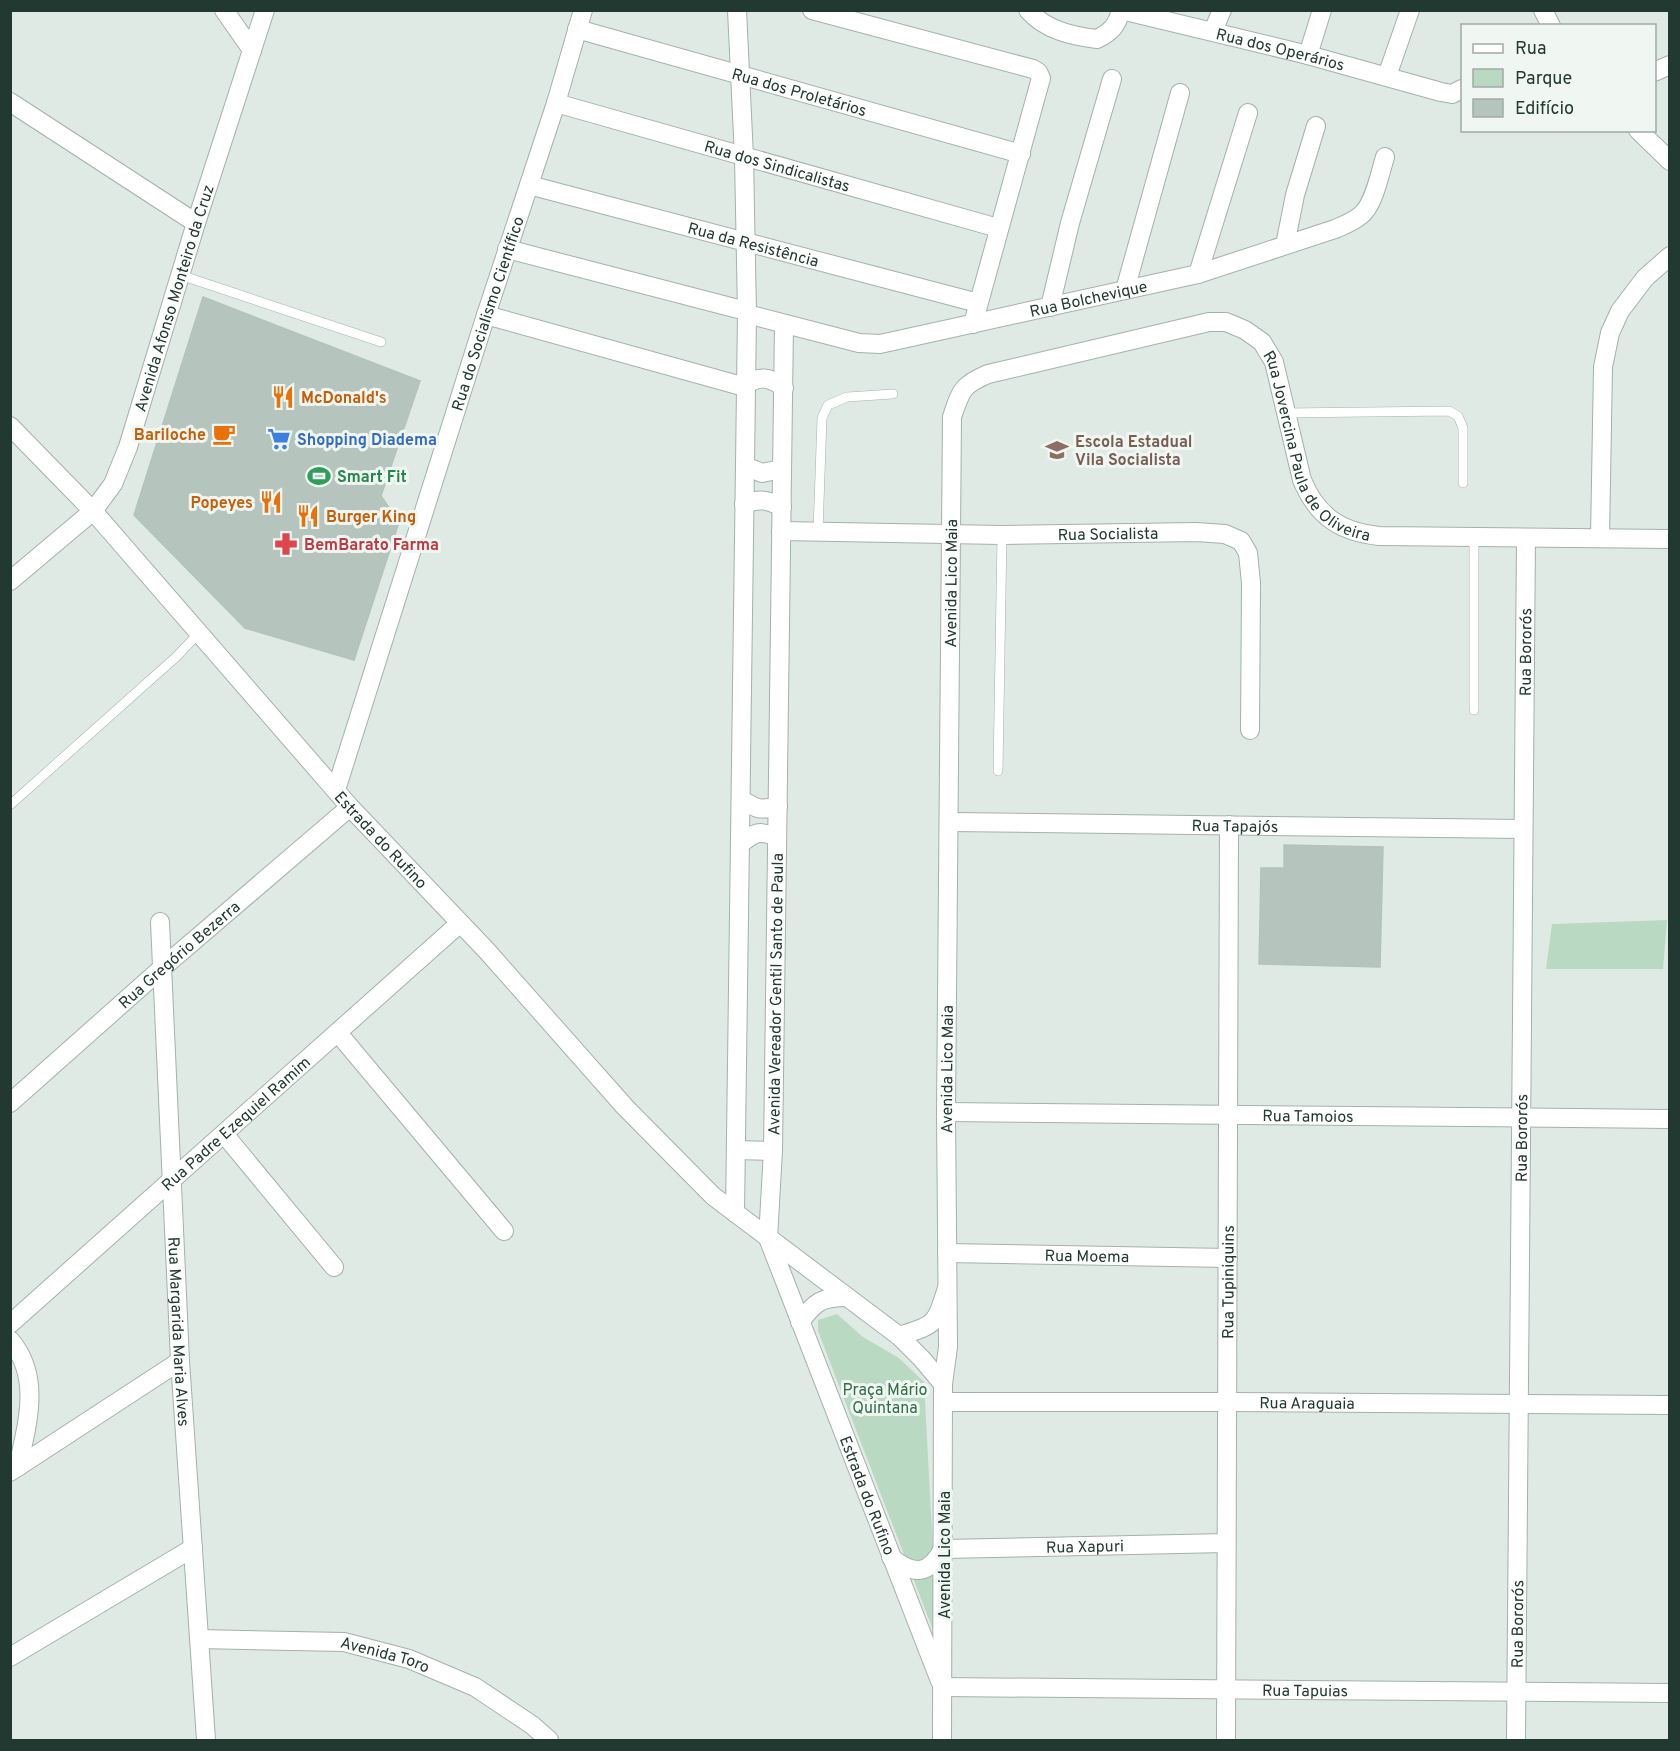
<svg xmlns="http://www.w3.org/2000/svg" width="1680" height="1751" font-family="Overpass,sans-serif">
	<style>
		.green { fill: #bad9c2 }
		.building { fill: #b6c4be; stroke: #b3c3bc; stroke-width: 1.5 }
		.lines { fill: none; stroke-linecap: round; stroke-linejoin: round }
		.service-casing { stroke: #a3b1ac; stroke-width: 10 }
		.minor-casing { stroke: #a3b1ac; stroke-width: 20 }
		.tertiary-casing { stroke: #a3b1ac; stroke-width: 20 }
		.service { stroke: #fff; stroke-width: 9 }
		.minor { stroke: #fff; stroke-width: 18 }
		.tertiary { stroke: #fff; stroke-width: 18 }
		.labels { text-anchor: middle; stroke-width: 6; stroke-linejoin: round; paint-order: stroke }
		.street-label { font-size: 16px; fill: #223932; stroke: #f0f7f3 }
		.food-label { font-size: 16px; font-weight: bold; fill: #c56008; stroke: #f0f7f3; text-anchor: start }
		.shop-label { font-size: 16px; font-weight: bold; fill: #366cbe; stroke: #f0f7f3; text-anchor: start }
		.education-label { font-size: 16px; font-weight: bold; fill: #785e54; stroke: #f0f7f3; text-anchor: start }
		.leisure-label { font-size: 16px; font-weight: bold; fill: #27864d; stroke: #f0f7f3; text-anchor: start }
		.health-label { font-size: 16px; font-weight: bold; fill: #be3a42; stroke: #f0f7f3; text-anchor: start }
		.park-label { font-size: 16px; fill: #306c46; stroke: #f0f7f3 }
	</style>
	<rect width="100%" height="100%" fill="#e0eae5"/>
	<!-- green -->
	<path class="green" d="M1667,920L1663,969H1546L1552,924Z
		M837,1314L863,1337L899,1358L924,1382L938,1643L818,1331V1320Z"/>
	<!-- building -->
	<path class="building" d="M203,297L420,381L381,496L399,522L354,660L245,628L134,515Z
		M1284,845L1383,847L1380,967L1259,964L1261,868H1284Z"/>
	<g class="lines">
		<!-- service casing -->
		<g class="service-casing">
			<path id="service" d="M180,275L381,342
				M1286,413L1449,411L1458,416L1463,428V483
				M818,531L822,418L828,405L847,397L893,394
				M1474,537V710
				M998,771L1002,535
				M10,805L176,657L199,633"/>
		</g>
		<!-- minor casing -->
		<g class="minor-casing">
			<g id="minor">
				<path d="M224,10L252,50"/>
				<path d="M812,10L1033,69L1038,72L1041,78L973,324"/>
				<path id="s1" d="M1028,10C1045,30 1072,36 1097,39C1111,32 1117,26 1121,10L1308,55L1441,92L1452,94L1462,89"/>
				<path d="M1543,10L1551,26"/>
				<path id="s2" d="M577,29L1021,154"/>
				<path d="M1213,31L1222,10"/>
				<path d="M1308,55L1322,10"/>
				<path d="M1654,72L1670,65"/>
				<path d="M1387,76L1410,10"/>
				<path d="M10,102L196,223"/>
				<path id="s3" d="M556,103L998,228"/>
				<path d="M1638,130L1670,161"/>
				<path id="s4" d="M529,185L978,303"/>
				<path d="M1285,245L1295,195L1316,126"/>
				<path d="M507,249L746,311"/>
				<path d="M1198,274L1248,113"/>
				<path d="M1125,290L1180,93"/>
				<path d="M1050,307L1070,223L1112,79"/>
				<path id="s5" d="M747,314L859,343L880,344L1198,274L1335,229C1344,225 1353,222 1361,215C1374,205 1380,173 1385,157"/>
				<path d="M486,315L745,387C757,374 771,377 784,388"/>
				<path d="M745,466L762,473L782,469"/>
				<path d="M744,504C759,498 768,500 782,507"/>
				<path id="s6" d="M781,531L1002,535L1196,532L1225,534L1241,541L1248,553L1251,583L1250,730"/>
				<path d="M1600,538L1603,367L1610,333L1620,311L1645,278L1670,256"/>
				<path id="s7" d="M336,790L486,315L556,103L583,10"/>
				<path d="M741,799C756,809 760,811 778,806"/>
				<path id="s8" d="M949,822L1523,829"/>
				<path d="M740,844C756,832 758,830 777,837"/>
				<path id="s9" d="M160,922L180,1361L206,1740"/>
				<path d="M338,1033L504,1231"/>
				<path id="s10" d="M10,1103L162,968L350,807"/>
				<path id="s11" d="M946,1112L1670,1119"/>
				<path d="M224,1134L334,1267"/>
				<path d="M737,1150L773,1151"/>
				<path d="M735,1213L747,314L744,157L737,10"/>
				<path id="s12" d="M768,1238L773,1151L784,324"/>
				<path id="s13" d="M947,1253L1228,1258"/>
				<path id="s14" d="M10,1324L459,924"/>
				<path d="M10,1340C42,1377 27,1424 18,1467"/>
				<path id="s15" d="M943,1384L948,1347L946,1112L952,417C961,390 962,385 988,374L1209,322H1226L1245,330L1262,342L1274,362L1302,480C1317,516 1340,532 1379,536L1670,539"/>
				<path id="s16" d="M944,1402H1227L1670,1405"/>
				<path d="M10,1472L180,1361"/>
				<path id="s17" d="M943,1549L1226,1543"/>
				<path id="s18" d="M199,1639L344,1642L409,1659L475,1687L532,1725L549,1740"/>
				<path d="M10,1657L193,1548"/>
				<path id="s19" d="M942,1687L1670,1693"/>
				<path id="s20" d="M1226,1740L1229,825"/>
				<path id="s21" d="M1516,1740L1526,538"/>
			</g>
		</g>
		<!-- tertiary casing -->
		<g class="tertiary-casing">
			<g id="tertiary">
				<path id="s22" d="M10,426L93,511L350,807L487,951L625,1107L713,1196L899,1336L922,1359L943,1384L942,1740"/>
				<path id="s23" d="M10,581L93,511L113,484L128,447L196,223L265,10"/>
				<path id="s24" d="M768,1238L940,1681"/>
				<path d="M800,1322C815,1302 821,1297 847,1297"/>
				<path d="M899,1336C936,1324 935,1326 947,1288"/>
				<path d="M891,1557C913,1576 929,1575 943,1549"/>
			</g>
		</g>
		<!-- service -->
		<use href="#service" class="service"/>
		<!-- minor -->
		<use href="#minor" class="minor"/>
		<!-- tertiary -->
		<use href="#tertiary" class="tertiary"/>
	</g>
	<!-- icons -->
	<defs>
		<g id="restaurant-bare" transform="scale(1.8)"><path d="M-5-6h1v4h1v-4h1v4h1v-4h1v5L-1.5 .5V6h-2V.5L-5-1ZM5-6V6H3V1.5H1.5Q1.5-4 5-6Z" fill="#e8710a" stroke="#f0f7f3" stroke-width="2.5" paint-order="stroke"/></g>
		<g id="cafe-bare" transform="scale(1.8)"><path d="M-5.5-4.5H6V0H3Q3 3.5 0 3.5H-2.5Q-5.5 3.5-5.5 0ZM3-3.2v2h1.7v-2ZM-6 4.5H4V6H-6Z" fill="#e8710a" stroke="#f0f7f3" stroke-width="2.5" paint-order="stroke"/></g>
		<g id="supermarket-bare" transform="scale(1.8)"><path d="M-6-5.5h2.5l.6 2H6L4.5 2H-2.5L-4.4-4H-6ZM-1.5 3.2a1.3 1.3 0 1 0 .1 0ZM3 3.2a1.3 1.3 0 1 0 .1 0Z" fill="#3f7fe0" stroke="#f0f7f3" stroke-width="2.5" paint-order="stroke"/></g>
		<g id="school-bare" transform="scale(1.8)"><path d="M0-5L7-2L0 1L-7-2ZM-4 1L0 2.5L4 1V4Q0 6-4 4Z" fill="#8d6e63" stroke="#f0f7f3" stroke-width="2.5" paint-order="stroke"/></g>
		<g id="stadium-bare" transform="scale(1.8)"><path d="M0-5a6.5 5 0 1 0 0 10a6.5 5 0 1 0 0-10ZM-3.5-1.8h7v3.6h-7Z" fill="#2e9e5b" stroke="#f0f7f3" stroke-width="2.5" paint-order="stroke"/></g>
		<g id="pharmacy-bare" transform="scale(1.8)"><path d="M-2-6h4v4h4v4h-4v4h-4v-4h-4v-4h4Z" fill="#e0444e" stroke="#f0f7f3" stroke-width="2.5" paint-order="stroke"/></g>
	</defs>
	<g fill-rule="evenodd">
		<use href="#restaurant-bare" x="283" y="397"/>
		<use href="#cafe-bare" x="224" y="434"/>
		<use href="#supermarket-bare" x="279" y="439"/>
		<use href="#school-bare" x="1057" y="450"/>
		<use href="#stadium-bare" x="319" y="476"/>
		<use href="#restaurant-bare" x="271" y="502"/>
		<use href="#restaurant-bare" x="308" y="516"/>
		<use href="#pharmacy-bare" x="286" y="544"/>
	</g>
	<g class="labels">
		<!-- street labels -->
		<g class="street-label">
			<text dy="6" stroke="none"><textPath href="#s1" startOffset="280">Rua dos Operários</textPath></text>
			<text dy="6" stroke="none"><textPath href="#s2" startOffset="231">Rua dos Proletários</textPath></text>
			<text dy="6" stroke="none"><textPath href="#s3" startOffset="230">Rua dos Sindicalistas</textPath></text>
			<text dy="6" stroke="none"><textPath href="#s4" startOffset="232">Rua da Resistência</textPath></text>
			<text dy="6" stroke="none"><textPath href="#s23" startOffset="338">Avenida Afonso Monteiro da Cruz</textPath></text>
			<text dy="6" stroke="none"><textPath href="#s5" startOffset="350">Rua Bolchevique</textPath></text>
			<text dy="6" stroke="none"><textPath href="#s7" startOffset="500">Rua do Socialismo Científico</textPath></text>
			<text dy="6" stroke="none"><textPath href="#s15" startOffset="1436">Rua Jovercina Paula de Oliveira</textPath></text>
			<text dy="6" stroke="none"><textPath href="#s6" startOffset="327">Rua Socialista</textPath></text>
			<text dy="6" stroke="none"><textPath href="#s15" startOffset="801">Avenida Lico Maia</textPath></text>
			<text dy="6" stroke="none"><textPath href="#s21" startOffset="1088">Rua Bororós</textPath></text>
			<text dy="6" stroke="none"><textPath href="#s8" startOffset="286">Rua Tapajós</textPath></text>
			<text dy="6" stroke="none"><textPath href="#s22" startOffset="556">Estrada do Rufino</textPath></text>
			<text dy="6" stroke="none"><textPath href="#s10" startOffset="225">Rua Gregório Bezerra</textPath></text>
			<text dy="6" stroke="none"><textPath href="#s12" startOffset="244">Avenida Vereador Gentil Santo de Paula</textPath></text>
			<text dy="6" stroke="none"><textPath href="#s15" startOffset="315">Avenida Lico Maia</textPath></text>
			<text dy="6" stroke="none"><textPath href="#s11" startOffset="362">Rua Tamoios</textPath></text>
			<text dy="6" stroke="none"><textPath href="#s14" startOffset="302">Rua Padre Ezequiel Ramim</textPath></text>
			<text dy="6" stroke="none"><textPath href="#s21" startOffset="602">Rua Bororós</textPath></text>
			<text dy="6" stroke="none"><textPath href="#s13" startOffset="140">Rua Moema</textPath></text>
			<text dy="6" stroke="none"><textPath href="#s20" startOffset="458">Rua Tupiniquins</textPath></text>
			<text dy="6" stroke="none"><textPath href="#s9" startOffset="410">Rua Margarida Maria Alves</textPath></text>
			<text dy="6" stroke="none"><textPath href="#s16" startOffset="363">Rua Araguaia</textPath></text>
			<text dy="6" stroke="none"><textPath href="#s24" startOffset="276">Estrada do Rufino</textPath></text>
			<text dy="6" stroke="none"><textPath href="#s17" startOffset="142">Rua Xapuri</textPath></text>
			<text transform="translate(944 1555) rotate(-90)" y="6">Avenida Lico Maia</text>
			<text dy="6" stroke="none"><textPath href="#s21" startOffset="116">Rua Bororós</textPath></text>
			<text dy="6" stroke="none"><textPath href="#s18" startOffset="188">Avenida Toro</textPath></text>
			<text dy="6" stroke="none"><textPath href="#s19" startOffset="363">Rua Tapuias</textPath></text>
		</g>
		<!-- food labels -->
		<g class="food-label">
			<text x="301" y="403">McDonald's</text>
			<text x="206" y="440" text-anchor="end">Bariloche</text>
			<text x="253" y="508" text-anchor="end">Popeyes</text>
			<text x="326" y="522">Burger King</text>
		</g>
		<!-- shop labels -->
		<g class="shop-label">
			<text x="297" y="445">Shopping Diadema</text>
		</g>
		<!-- education labels -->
		<g class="education-label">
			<text x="1075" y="447">Escola Estadual<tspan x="1075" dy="18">Vila Socialista</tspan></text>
		</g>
		<!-- leisure labels -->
		<g class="leisure-label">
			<text x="337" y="482">Smart Fit</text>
		</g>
		<!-- health labels -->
		<g class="health-label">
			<text x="304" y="550">BemBarato Farma</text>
		</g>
		<!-- park labels -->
		<g class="park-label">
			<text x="885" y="1395">Praça Mário<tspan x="885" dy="18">Quintana</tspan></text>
		</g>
	</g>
	<!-- border -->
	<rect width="1680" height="1751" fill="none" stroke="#223932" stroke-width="24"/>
	<!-- legend -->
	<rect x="1461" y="24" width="195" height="108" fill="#f0f7f3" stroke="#9eaba6" stroke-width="1.5"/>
	<rect x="1473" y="44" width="30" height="9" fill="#ffffff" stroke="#9eaba6" stroke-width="1.5"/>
	<text x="1515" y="54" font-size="18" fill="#223932">Rua</text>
	<rect x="1473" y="69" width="30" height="18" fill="#bad9c2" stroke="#9eaba6" stroke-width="1.5"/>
	<text x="1515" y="84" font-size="18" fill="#223932">Parque</text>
	<rect x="1473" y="99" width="30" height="18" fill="#b6c4be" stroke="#9eaba6" stroke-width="1.5"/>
	<text x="1515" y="114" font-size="18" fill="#223932">Edifício</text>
</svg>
